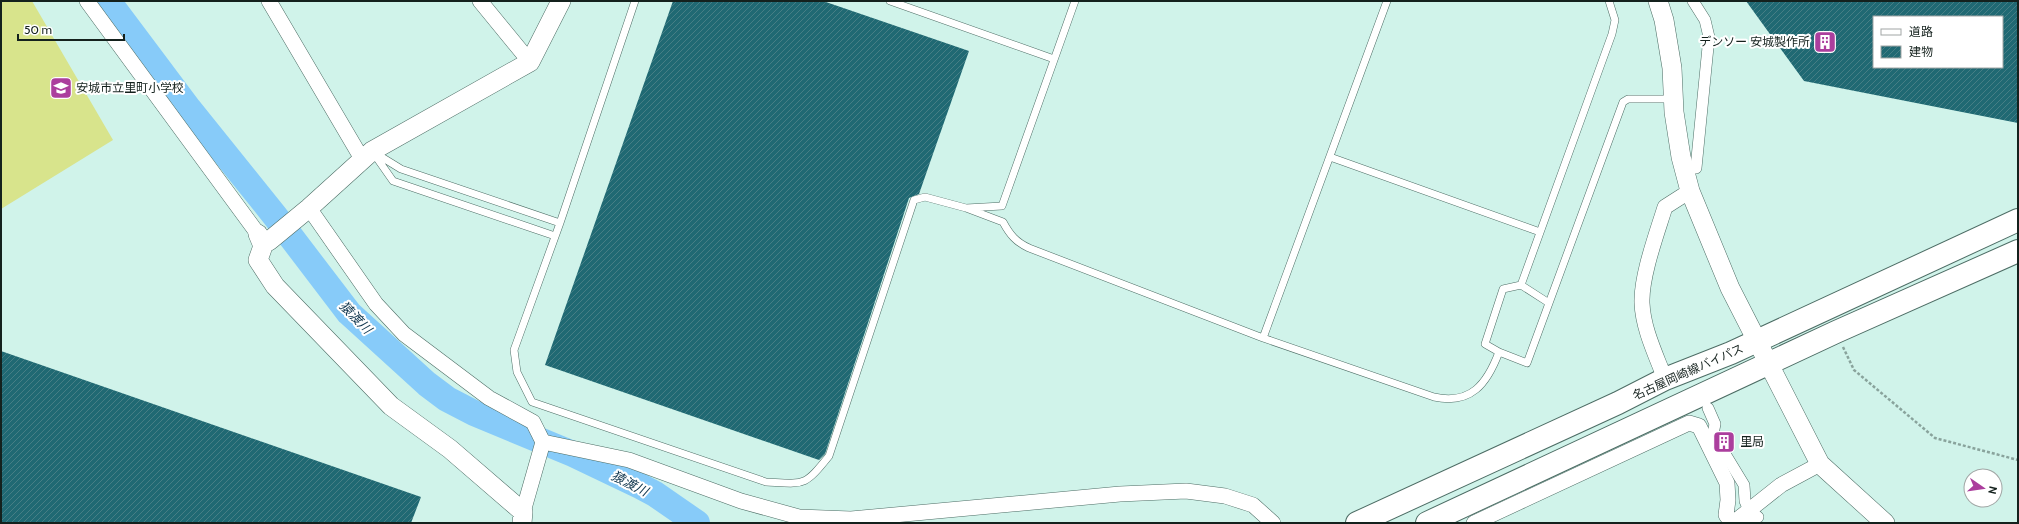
<svg xmlns="http://www.w3.org/2000/svg" width="2019" height="524" font-family="Cabin,'Noto Sans JP',sans-serif">
	<style>
		.grass { fill: #d8e48c }
		.lines { fill: none; stroke-linecap: round; stroke-linejoin: round }
		.river { stroke: #87cbf9; stroke-width: 26 }
		.building { fill: url(#building-hatch); fill-rule: evenodd }
		.service-casing { stroke: #4d6d65; stroke-width: 8 }
		.pedestrian-casing { stroke: #4d6d65; stroke-width: 12 }
		.minor-casing { stroke: #4d6d65; stroke-width: 16 }
		.tertiary-casing { stroke: #4d6d65; stroke-width: 20 }
		.primary-casing { stroke: #4d6d65; stroke-width: 24 }
		.path { stroke: #89a39c; stroke-width: 2.5; stroke-dasharray: 3 2; stroke-linecap: butt }
		.service { stroke: #fff; stroke-width: 7 }
		.pedestrian { stroke: #fff; stroke-width: 11 }
		.minor { stroke: #fff; stroke-width: 15 }
		.tertiary { stroke: #fff; stroke-width: 19 }
		.primary { stroke: #fff; stroke-width: 22 }
		.labels { text-anchor: middle; stroke-width: 4; stroke-linejoin: round; paint-order: stroke }
		.poi-label { font-size: 12px; fill: #14211d; stroke: #fff; text-anchor: start }
		.street-label { font-size: 12px; fill: #14211d; stroke: #fff }
		.water-label { font-size: 13px; font-style: italic; fill: #0e344c; stroke: #fff }
	</style>
	<defs>
		<pattern id="building-hatch" width="6" height="6" patternUnits="userSpaceOnUse"><rect width="6" height="6" fill="#206973"/><path d="M-1 1l2-2M0 6l6-6M5 7l2-2" fill="none" stroke="#467e85"/></pattern>
	</defs>
	<rect width="100%" height="100%" fill="#d0f3ea"/>
	<!-- grass -->
	<path class="grass" d="M1,1H32L113,140L1,209Z"/>
	<g class="lines">
		<!-- river -->
		<path class="river" d="M108,1L189,109L275,216L349,313L427,384L447,399L474,413L573,454L640,486L655,494L697,523"/>
	</g>
	<!-- building -->
	<path class="building" d="M673,1H823L969,51L919,194L909,198L825,454L819,460L545,365Z
		M1746,1H2018V123L1804,81ZM1874,17H2002V67H1874Z
		M1,351L421,497L411,523H1Z"/>
	<g class="lines">
		<!-- service casing -->
		<g class="service-casing">
			<path id="service" d="M635,1L560,223L514,350L517,372L532,402L766,482C805,484 804,487 829,456L914,200L925,197L966,208
				M890,1L1054,59
				M1075,1L1002,206L966,208L1003,222C1010,235 1016,242 1029,248L1263,338L1434,397C1471,405 1487,384 1499,352L1485,344L1503,289L1521,285L1612,34L1615,20L1609,1
				M372,151L393,181L555,236
				M375,153L401,169L560,223
				M1330,157L1540,232
				M1521,285L1549,303
				M1263,338L1387,1
				M1499,352L1527,363L1623,102L1628,99H1673"/>
		</g>
		<!-- pedestrian casing -->
		<g class="pedestrian-casing">
			<path id="pedestrian" d="M1693,1L1705,20L1709,37L1696,168
				M1708,408L1715,424L1713,434L1744,485L1745,501L1749,510L1758,517L1749,523"/>
		</g>
		<!-- minor casing -->
		<g class="minor-casing">
			<path id="minor" d="M87,1L258,234
				M269,1L362,159
				M480,1L530,62
				M309,208L376,304L404,334L489,398L533,422L543,442L629,460L741,501L799,517L851,519L1120,494L1186,491L1225,496L1253,505L1273,523
				M1665,379C1656,355 1643,329 1642,303C1641,276 1657,233 1665,207L1690,191
				M523,512L543,442
				M1474,523L1689,423L1699,426L1727,483L1728,500L1726,515L1732,523
				M1733,523L1781,485L1820,464"/>
		</g>
		<!-- tertiary casing -->
		<g class="tertiary-casing">
			<path id="tertiary" d="M1658,1L1664,20L1672,68L1674,112L1681,157L1690,191L1730,288L1820,464L1885,523
				M258,234L263,246L258,260L275,286L391,406L450,449L523,512L522,523
				M269,241L309,208L372,151L530,62L561,1"/>
		</g>
		<!-- primary casing -->
		<g class="primary-casing">
			<path id="primary" d="M1357,523L1618,403L1665,379L1731,353L2018,220
				M1427,523L1836,332L2018,251"/>
		</g>
		<!-- path -->
		<path class="path" d="M1843,347L1854,370L1935,438L2018,460"/>
		<!-- service -->
		<use href="#service" class="service"/>
		<!-- pedestrian -->
		<use href="#pedestrian" class="pedestrian"/>
		<!-- minor -->
		<use href="#minor" class="minor"/>
		<!-- tertiary -->
		<use href="#tertiary" class="tertiary"/>
		<!-- primary -->
		<use href="#primary" class="primary"/>
	</g>
	<!-- icons -->
	<defs>
		<g id="building-square" transform="scale(1.15)"><rect x="-9" y="-9" width="18" height="18" rx="4" fill="#ab3e9d" stroke="#fff"/><path d="M-4-6H4V6H1V3H-1V6H-4ZM-2.5-4.3h1.7v1.8h-1.7ZM.8-4.3h1.7v1.8H.8ZM-2.5-1h1.7V.8h-1.7ZM.8-1h1.7V.8H.8Z" fill="#fff"/></g>
		<g id="school-square" transform="scale(1.15)"><rect x="-9" y="-9" width="18" height="18" rx="4" fill="#ab3e9d" stroke="#fff"/><path d="M0-5L7-2L0 1L-7-2ZM-4 1L0 2.5L4 1V4Q0 6-4 4Z" fill="#fff"/></g>
	</defs>
	<g fill-rule="evenodd">
		<use href="#building-square" x="1825" y="42"/>
		<use href="#school-square" x="61" y="88"/>
		<use href="#building-square" x="1724" y="442"/>
	</g>
	<g class="labels">
		<!-- poi labels -->
		<g class="poi-label">
			<text x="1810" y="46" text-anchor="end">デンソー 安城製作所</text>
			<text x="76" y="92">安城市立里町小学校</text>
			<text x="1740" y="446">里局</text>
		</g>
		<!-- street labels -->
		<g class="street-label">
			<text transform="translate(1688 372) rotate(-24)" y="4">名古屋岡崎線バイパス</text>
		</g>
		<!-- water labels -->
		<g class="water-label">
			<text transform="translate(356 317) rotate(46)" y="5">猿渡川</text>
			<text transform="translate(630 483) rotate(27)" y="5">猿渡川</text>
		</g>
	</g>
	<!-- border -->
	<rect width="2019" height="524" fill="none" stroke="#14211d" stroke-width="4"/>
	<!-- legend -->
	<rect x="1873" y="16" width="130" height="52" fill="#ffffff" stroke="#a1a6a5"/>
	<rect x="1881" y="29" width="20" height="6" fill="#ffffff" stroke="#a1a6a5"/>
	<text x="1909" y="36" font-size="12" fill="#14211d">道路</text>
	<rect x="1881" y="46" width="20" height="12" fill="url(#building-hatch)" stroke="#a1a6a5"/>
	<text x="1909" y="56" font-size="12" fill="#14211d">建物</text>
	<!-- north arrow -->
	<g transform="translate(1983 488) rotate(103)"><circle r="19" fill="#ffffff" stroke="#a1a6a5"/>
	<path d="M0-3L7 15L0 10L-7 15Z" fill="#ab3e9d"/>
	<text y="-6" font-size="11" font-weight="bold" text-anchor="middle" fill="#14211d">N</text>
	</g>
	<!-- scale -->
	<path d="M18 34v6h106v-6" fill="none" stroke="#14211d" stroke-width="2"/>
	<text x="24" y="34" font-size="12" fill="#14211d" stroke="#ffffff" stroke-width="3" paint-order="stroke">50 m</text>
</svg>
